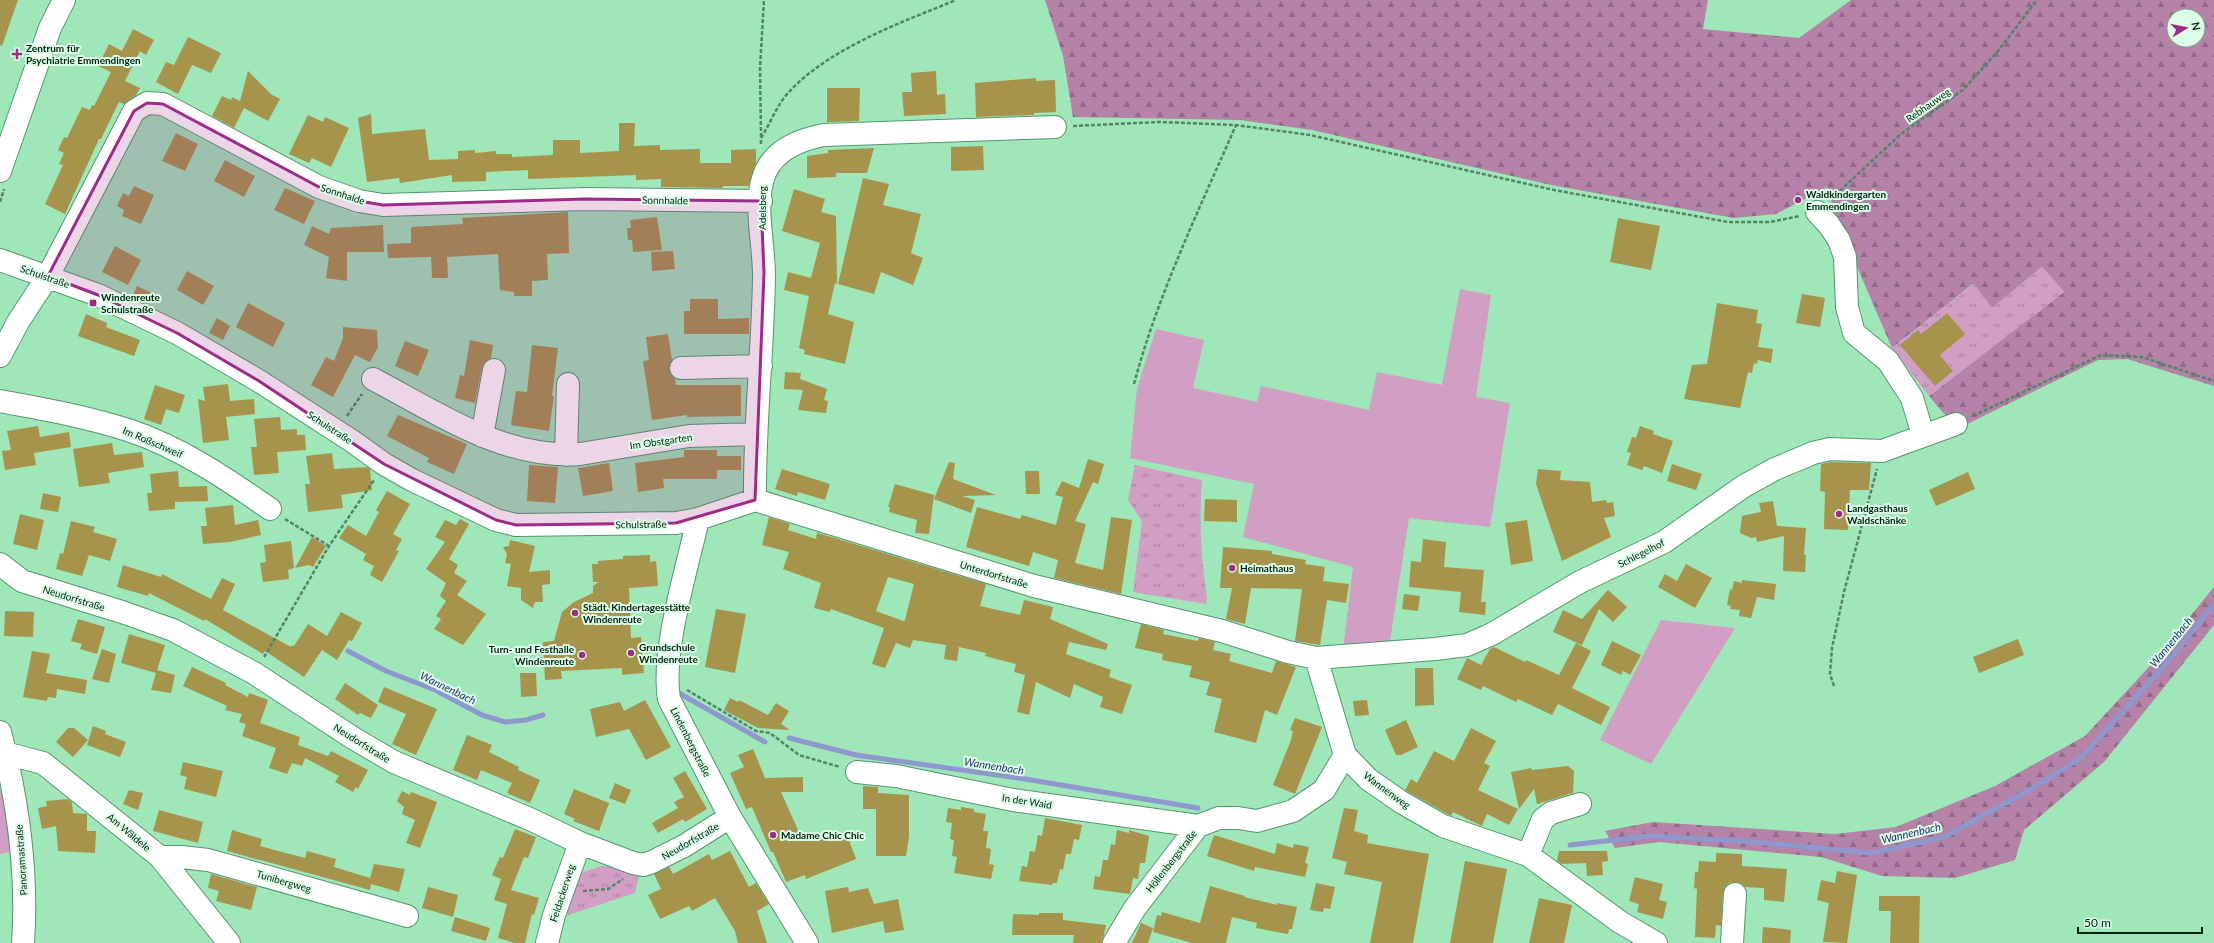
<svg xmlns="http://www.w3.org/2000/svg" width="2214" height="943" font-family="Lato,sans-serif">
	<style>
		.green { fill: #d19ec4 }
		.forest { fill: url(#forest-firs); fill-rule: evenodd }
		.park { fill: url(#park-tufts) }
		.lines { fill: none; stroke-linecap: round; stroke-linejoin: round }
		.stream { stroke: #8e97ce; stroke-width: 5 }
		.building { fill: #a6944d; fill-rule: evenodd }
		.minor-casing { stroke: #52976e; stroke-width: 24 }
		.path { stroke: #528465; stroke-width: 2.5; stroke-dasharray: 4 2; stroke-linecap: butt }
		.minor { stroke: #fff; stroke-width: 22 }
		.marked { fill: #9d2c89; fill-opacity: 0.2; stroke: #9d2c89; stroke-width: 3; stroke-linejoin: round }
		.poi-dot { fill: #9d2c89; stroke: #dcfee7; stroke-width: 1.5 }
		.labels { text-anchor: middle; stroke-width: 4; stroke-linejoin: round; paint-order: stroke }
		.poi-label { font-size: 10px; font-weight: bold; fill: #032010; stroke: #dcfee7; text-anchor: start }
		.street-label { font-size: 10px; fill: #032010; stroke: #dcfee7 }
		.water-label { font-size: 11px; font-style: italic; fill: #292d6e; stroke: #dcfee7 }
	</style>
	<defs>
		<pattern id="forest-firs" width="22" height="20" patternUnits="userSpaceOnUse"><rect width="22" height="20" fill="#b582a8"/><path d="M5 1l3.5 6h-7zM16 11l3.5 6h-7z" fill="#916a87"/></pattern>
		<pattern id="park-tufts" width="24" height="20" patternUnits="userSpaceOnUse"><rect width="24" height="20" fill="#d19ec4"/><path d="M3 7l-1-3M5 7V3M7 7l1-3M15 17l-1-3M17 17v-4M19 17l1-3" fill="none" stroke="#a7809e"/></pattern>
	</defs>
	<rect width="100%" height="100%" fill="#9fe6b9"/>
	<!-- green -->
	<path class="green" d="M1460,289L1491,295L1476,397L1510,403L1490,527L1409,518L1389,647L1343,649L1353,567L1243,537L1254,484L1130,458L1137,389L1156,329L1204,340L1193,388L1257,402L1261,386L1369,410L1377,372L1442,385Z
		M1661,620L1735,628L1651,764L1600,740Z
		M8,789L16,851L0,854V791Z"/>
	<!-- forest -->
	<path class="forest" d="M1045,0H1708L1703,29L1799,38L1851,0H2214V386L2127,359L2098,360L1957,429L1929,396L2064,292L2042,267L1992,308L1973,284L1892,348L1837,220L1827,187L1776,214L1734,218L1551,185L1312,130L1240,120L1073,117L1063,56ZM2174,16H2198V40H2174Z
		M2214,587V625L2104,762L2024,830L2015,860L1955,878L1882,876L1821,857L1659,842L1615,848L1605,831L1653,822L1835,834L1896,827L1995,786L2085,736L2148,668Z"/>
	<!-- park -->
	<path class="park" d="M2042,267L2064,292L1929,396L1892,348L1974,284L1992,308Z
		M1135,465L1202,480C1199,522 1201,556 1207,598L1206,604L1133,592L1142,521L1128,500Z
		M601,866L640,870L635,893L565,916L578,874Z"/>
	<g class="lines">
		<!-- stream -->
		<path class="stream" d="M348,651L386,671L435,690L482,715L505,722L526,720L543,715
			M677,692L765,742
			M789,738L856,755L1025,779L1198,808
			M1570,845L1649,836L1742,841L1871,853L1944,837L2031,789L2082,757L2171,658L2214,604"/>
	</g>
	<!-- building -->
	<path class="building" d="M0,0H18L2,46L0,45Z
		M133,29L154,40L146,55L140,51L125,81L140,88L136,95L124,104L119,102L101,139H99L65,214L45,204L63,165L59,164L64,153L58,150L64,137L67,138L82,107L90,110L92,105L94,106L111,72L98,66L109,44L122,51Z
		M188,37L221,53L211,73L192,65L178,94L156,82L166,62L174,65Z
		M248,71L272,95L280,99L268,121L244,108L234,128L212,116L222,96L231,100L232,97L240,101Z
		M936,71L937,95L945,94L946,114L904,116L902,92H912L911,73Z
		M1036,78V81L1055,80L1056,112L1034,113V115L976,117L975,83Z
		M827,88H860L859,121L827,122Z
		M371,114L372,134L425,129L429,160L458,159V151L475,150V153L496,151V154H512V157L553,155V140H580V153L619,151V123H635L634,146L660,145V150L700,149V163H731V150L756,149V163L749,186H723V188L661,187V179L636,180V175L528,179V170L486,172V181L452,182V175L400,183L399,178L367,182L358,118Z
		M308,115L323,122L325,117L349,128L331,167L312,158L309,163L289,154Z
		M176,133L198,144L185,171L162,161Z
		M983,146L984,170L951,171V147Z
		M874,148L867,173H836V177L807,178V156L828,153V150Z
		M225,160L255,176L244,197L214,181Z
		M863,178L889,184L883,205L921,214L911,253L923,258L913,285L881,272L874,294L838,284Z
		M134,186L154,195L141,224L122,216L124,210L117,206L123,193L129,196Z
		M285,188L315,201L304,224L274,210Z
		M794,189L825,199L821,212L836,216L837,284L835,283L828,314L854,322L845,364L804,354L805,350L799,348L809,296L784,290L788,272L811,278L820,243L782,231Z
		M568,212L569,253L547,254L548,280L532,281V296H514V292L500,290L498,254L447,257L448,278H432L431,257L388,258L387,244L411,243V227L463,224L462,218Z
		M657,217L662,250L633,252L632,240H628L627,228H631L630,220Z
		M1618,218L1660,226L1651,270L1610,262Z
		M383,225L384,252H347V281L326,278L329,257L304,245L312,226L329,234L331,228Z
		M115,246L141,260L128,285L102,272Z
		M673,251L675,269L652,271L651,252Z
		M187,271L214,286L203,305L177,290Z
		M137,286L152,293L147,304L132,297Z
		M1802,294L1825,298L1820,327L1796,323Z
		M690,299H718V319L749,318V334H684V311H690Z
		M248,303L285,323L273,347L236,327Z
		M1717,303L1758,310L1756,323L1762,324L1758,347L1773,349L1771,363L1758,360L1757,364L1754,363L1752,373L1748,372L1740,408L1684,399L1692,365L1707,364Z
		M1947,313L1965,334L1940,355L1953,371L1935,386L1900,345L1918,330L1921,334Z
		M86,314L107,323L106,327L140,340L134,356L78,336Z
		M217,318L230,326L223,340L209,333Z
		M343,327L377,330L378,347L370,362L355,355L333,397L311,385L326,357L334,361L343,338Z
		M668,334L672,360L669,369L671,375L675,379L676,385H741V416L687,417V415L652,420L643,361L649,360L646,337Z
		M470,340L493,345L491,358L485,362L482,368L475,403L455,398L460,375L464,376Z
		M405,341L429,350L418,376L395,366Z
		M532,345L558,348L552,396H554L549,431L511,425L516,391L527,392Z
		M785,372L801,373L800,379L827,389L824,400L828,401L826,413L798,410L803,390L784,389Z
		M228,384L230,401L254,399L255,414L226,417L229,440L203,443L198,399L205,401L203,387Z
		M155,385L185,395L179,413L166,409L161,425L144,419Z
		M398,415L467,444L454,474L427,462L429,458L387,436Z
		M280,417L281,430L297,429V435H305L306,450L277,452L279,473L254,475L251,447H257L254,419Z
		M38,426L40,437L69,432L71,447L34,453L36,465L5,470L2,451L11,450L7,431Z
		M1640,426L1654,431L1653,434L1673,441L1662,473L1644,466L1642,470L1627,465L1631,453L1627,452L1632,437L1636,438Z
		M112,443L114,455L142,452L144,467L108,473L110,483L79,487L73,449Z
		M684,450H717V456H741V470H717V479H663L664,488L638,492L635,463L684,457Z
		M332,453L334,469L367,467L370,469L372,490L341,495L343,508L308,512L305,484H310L306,456Z
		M1088,459L1104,464L1098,484L1093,482L1075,521L1086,524L1075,563L1103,570L1111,517L1132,520L1121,594L1054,578L1058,560L1033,552L1029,566L966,547L977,507L1020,519L1022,515L1056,525L1063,497L1055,495L1062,481L1079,488Z
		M949,462L955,463L953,479L996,495L962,496L975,500L971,513L934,499Z
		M1831,462L1871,463L1869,490H1850L1848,530L1824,529L1825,492L1820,491L1821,464Z
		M609,463L613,491L583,496L578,468Z
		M1672,464L1702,474L1696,490L1667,481Z
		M529,465L558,467L555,503L527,501Z
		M782,469L830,484L825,500L798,492L797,496L775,489Z
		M1538,469L1561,471L1560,480L1590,482L1592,502L1606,500L1607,503L1613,502L1615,516L1604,518L1611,537L1562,561L1536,484Z
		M178,471L179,487L207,486L208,501L175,502V509L149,511L147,493H152L150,474Z
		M1025,471H1039L1040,494H1026Z
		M1968,472L1975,489L1936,506L1929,490Z
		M895,484L934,495L929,534L915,533L917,520L889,512L890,507H888Z
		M387,491L410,504L393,534L402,539L396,550L399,551L382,582L370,575L374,566L363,560L366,554L339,538L348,525L366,536L379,512L376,510Z
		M43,493L61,497L58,512L40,509Z
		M1205,499L1237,500V522L1204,521Z
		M1773,501L1777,526L1806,528L1804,555H1806L1805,572L1783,571L1784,536L1757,542L1756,537L1751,538L1740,533L1742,516L1761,512L1759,503Z
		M233,505L235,525L258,520L261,535L230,542L203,544L201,526H207L205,508Z
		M20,514L44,520L37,550L13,544Z
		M769,517L790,524L788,530L816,539L817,533L828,536L986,584L980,606L1020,615L1024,600L1053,607L1050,619L1108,644L1106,650L1069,642L1066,654L1111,670L1109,677L1132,685L1122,714L1100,707L1103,697L1074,684L1070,698L1036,682L1029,715L1017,712L1025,675L1014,672L1016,664L985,656L986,653L959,647L957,661L944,659L946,645L913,640L910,648L896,643L885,668L872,664L884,628L831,609L830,612L814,608L821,583L783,569L789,552L762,545ZM888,577L914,584L905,620L903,621L876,611Z
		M460,519L469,524L449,559L458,565L454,573L467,581L457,595L486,614L463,645L434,629L441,619L436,616L446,601L440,596L446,583L426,569L445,542L435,537L445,520L456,525Z
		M1527,520L1533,561L1511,565L1505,523Z
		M71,521L95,527L93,532L117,539L110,561L89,555L82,576L56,569L60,553L63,554Z
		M312,537L326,546L313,567L309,565L295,568Z
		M1423,539L1446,542L1444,567L1484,570L1481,602H1486L1485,615L1459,612L1461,592L1409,587L1411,561L1421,562Z
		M510,540L535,546L529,572L550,570V584L542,585L543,602H535L533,608L521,600V588L507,586L511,564L505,563L507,554L503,547L509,546Z
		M291,541L294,568L288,570L289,579L263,582L260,563L266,562L264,545Z
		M1223,547L1272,551V554L1306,560L1305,564L1325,567L1323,581L1349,584L1346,603L1327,600L1320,645L1295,641L1302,589L1251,588L1245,624L1226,619L1232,588H1220Z
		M650,555V562L656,561L658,586L629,588L631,638L641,637L644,673L622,675V668L561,671L562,679L545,680L543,642L554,641L562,612L574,602L593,593V586L599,582H593L592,564H598V561L623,559V556Z
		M1686,564L1712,578L1695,608L1658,587L1665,574L1677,581Z
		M123,565L161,577L162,574L211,599L222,578L235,584L223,610L291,647L292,645L294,646L308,624L327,636L341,612L362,623L352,641L349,640L337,660L322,650L304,677L265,651L263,654L205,619L204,621L149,593L148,596L117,587Z
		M1742,580L1776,584L1774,600L1757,597L1751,618L1739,616L1740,610L1730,609L1731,606L1727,605L1730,589L1732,590L1734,581L1742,583Z
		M1608,590L1627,607L1613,622L1599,609L1582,645L1553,632L1563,610L1582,619Z
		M1404,594L1420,596L1418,611L1402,609Z
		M716,609L746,614L735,673L705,667Z
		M5,611L34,612L33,637L4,636Z
		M78,619L105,627L97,654L80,649L82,644L71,641Z
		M1141,624L1164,630L1163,634L1198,641L1199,638L1215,642L1213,650L1231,654L1229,661L1272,673L1276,661L1296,667L1277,715L1265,710L1256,743L1214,732L1222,699L1206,695L1210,682L1189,677L1192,666L1162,660L1163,654L1135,648Z
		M129,634L165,645L157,670L175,675L171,693L151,690L156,673L121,663Z
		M2018,639L2024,655L1979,673L1973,657Z
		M1612,641L1641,655L1630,675L1623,671L1621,675L1601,665Z
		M1576,643L1591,651L1572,688L1610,707L1601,725L1558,704L1552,715L1518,699L1516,702L1483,686L1481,690L1457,679L1467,658L1481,665L1490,649L1494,647L1525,662L1526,660L1559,675Z
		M102,649L116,654L109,683L92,679Z
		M32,651L50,654L46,673L87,680L85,694L57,689L56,698L48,697L47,701L23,697Z
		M192,667L226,683L225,685L248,697L249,693L268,700L260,723L300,737L298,745L328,756L331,751L368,770L358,789L356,787L353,792L335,782L339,776L305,758L302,766L292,763L287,774L269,768L276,748L242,736L246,724L239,722L242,714L225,710L227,706L183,686Z
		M1415,668H1433L1434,705L1415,706Z
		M520,673H536L537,696L521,697Z
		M345,683L378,705L371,718L360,713L358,715L335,699Z
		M384,687L437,709L416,755L392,744L406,714L378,702Z
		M730,698L738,702L739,700L768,715L776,703L789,711L781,724L790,730L758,728L724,710Z
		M645,700L671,747L646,760L629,729L596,737L590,709L620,702L624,711Z
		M1367,700L1369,715L1355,716L1353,701Z
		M1295,718L1322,727L1295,794L1273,785L1291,740L1293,731L1290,730Z
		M1406,720L1418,747L1401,755H1396L1385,730Z
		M93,726L106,731L105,734L126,742L120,757L87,745Z
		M68,728H74L88,740L73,757L56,742Z
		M1471,728L1496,741L1484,763L1490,766L1478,790L1518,809L1509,825L1487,814L1482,826L1453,812L1451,816L1405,790L1411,779L1417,783L1434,751L1454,761Z
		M467,735L492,745L489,752L519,767L518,770L540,780L530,803L507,793L512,783L481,770L477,780L453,770Z
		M753,749L765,778L803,777V792H781L802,839L816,835L819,840L835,834L837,839L847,835L856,859L806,879L805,875L786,882L773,852H771L752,807L746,809L730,773L744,767L738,755Z
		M183,762L223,771L216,797L184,789L187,777L180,775Z
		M1568,766L1574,771L1573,793L1537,804L1534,789L1519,809L1511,772L1531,768L1532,770Z
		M685,771L707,809L685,822L683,819L658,833L652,823L678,808L674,802L684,797L673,778Z
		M615,783L631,790L625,804L609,798Z
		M863,786L878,787V793L909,795V837L906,856H876V809H863Z
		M574,789L609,803L599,831L573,821L575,819L564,814Z
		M129,790L143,793L138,810L123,804Z
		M402,791L410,795L411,792L437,802L420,848L406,843L415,820L402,814L404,807L397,801Z
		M68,799L72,802L73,813L87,814V831H96L95,853L58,851L56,826L42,829L38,808L47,806L46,801Z
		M961,807L974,809V812L986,814L983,831H988L986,848L991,849L989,864L994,865L991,879L954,873L957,857L952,856L954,840L950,839L952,823L946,822L948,808L961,810Z
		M1344,808L1358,810L1354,831L1368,835L1367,843L1429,854L1413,943H1370L1382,882L1344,874L1347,862L1332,858Z
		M159,810L203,822L198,843L153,831Z
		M1045,818L1082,825L1079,840L1074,839L1071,854H1066L1063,870L1060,869L1057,883H1053L1052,885L1019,881L1022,866L1027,867L1030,851L1035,852L1038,835L1042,836Z
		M515,829L536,837L528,858L524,857L511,890L539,898L534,915L532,914L525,943H515L498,938L507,904L494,900L501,879L492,875L500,857L503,858Z
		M232,830L262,839L260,846L282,852L305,858L307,851L336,859L334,867L370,878L374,864L405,869L399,892L371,884L370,890L227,851Z
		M1117,830L1129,833V830L1149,836L1145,863H1140L1138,879L1133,878L1130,894L1093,889L1095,876L1100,877L1103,860H1108L1111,844L1115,845Z
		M1214,835L1275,854L1277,843L1293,848L1294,844L1309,847L1305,863L1308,864L1305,877L1255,867L1254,871L1207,856Z
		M730,851L749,887L756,883L769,904L757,911L767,943H738L735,931L715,898L692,911L689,906L660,919L648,895L661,889L654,874L669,867L673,874L709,854L712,860Z
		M1559,851H1607L1608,861L1602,862L1603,875L1587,876L1586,863L1561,864L1557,861Z
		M1716,853L1742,854V866L1787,869L1784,902L1764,900V888L1745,887L1736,882L1730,883L1725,887L1723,893L1721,926L1716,925L1715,938L1695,937L1697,889L1694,888L1695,872H1698L1699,861L1716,862Z
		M1465,861L1507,869L1493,943H1450Z
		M1837,871L1857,875L1847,943L1823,942L1829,903L1817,900L1821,880L1835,883Z
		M211,874L257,887L251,910L216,901L219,891L208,888Z
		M1635,877L1663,884L1659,900L1667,902L1663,919L1637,912L1639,904L1629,901Z
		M1316,883L1335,887L1330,909L1324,908L1323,912L1310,910Z
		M1210,886L1245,896L1244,897L1277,905V903L1297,907L1292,929H1289L1288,934L1256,928L1257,923L1232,917L1226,943H1192L1153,932L1157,915L1161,916L1162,912L1200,923Z
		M428,887L458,895L453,917L422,908Z
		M848,887L849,892L868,888L874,904L898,899L904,930L885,933L883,921L832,933L825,891Z
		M1879,896H1920L1919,943H1890L1891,911H1879Z
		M1539,898L1572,905L1564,943H1529Z
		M1039,913H1063V920L1106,925L1102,943H1073L1074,935H1012L1013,914L1039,915Z
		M455,917L490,928L486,941L451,931Z
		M1141,923L1153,928L1148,943H1132Z
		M1763,927L1791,930L1790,943H1762Z"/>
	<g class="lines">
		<!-- minor casing -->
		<g class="minor-casing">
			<path id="minor" d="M0,171L50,28L64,0
				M1817,212L1829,225L1839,240L1845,257L1847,307L1854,333L1888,361L1912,398L1923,435
				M0,260L98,295L177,333L259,381L352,441L384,464L412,480L496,520L516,525L676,523L698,519L755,500L1034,586L1222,631L1288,652L1316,658L1435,649L1467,645L1492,634L1580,582L1664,542L1744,486L1775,469L1813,453L1830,449L1882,451L1956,424
				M0,356L18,322L48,276L134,111L147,103L163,104L319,187L359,201L383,205L586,199L761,201
				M681,368L761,366
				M373,379C436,412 505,460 580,454L689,436L756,434
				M0,401C44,409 88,417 131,431C181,448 227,479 270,509
				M482,436L494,370
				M566,455L568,384
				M755,500C754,425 763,351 764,276C764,245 755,211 762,182C769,152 797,140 824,135L1055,127
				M698,519C687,569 661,651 669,699L730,817L807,943
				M0,564L22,581L122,612L173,630L254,673L353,738L394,762L532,820L580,843L633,863L643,865L652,862L684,846L730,817
				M1316,658L1345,755L1368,779L1401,802L1443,826L1528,855L1620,922L1656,943
				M0,732C18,801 28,871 23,943
				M5,753L43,763L160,857L229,943
				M857,772L896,776L1013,800L1198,826
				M1528,855L1543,819L1551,813L1580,804
				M160,857H181L208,860L407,916
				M547,943L554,915L580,843
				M1114,943L1135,908L1198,826L1219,818H1238L1257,821L1293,811L1324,790L1345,755
				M1732,943L1735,894"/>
		</g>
		<!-- path -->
		<path class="path" d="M1073,126L1159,122L1236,125L1310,135L1554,190L1728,222H1770L1800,216
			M761,137L760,68L764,0
			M761,144V138C770,124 777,105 788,93C829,48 900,23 956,0
			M1831,199L1901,134L1963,90L1998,51L2037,0
			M0,202L4,189
			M1134,384C1158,294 1199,210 1236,125
			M347,416L362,394
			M1973,416L2101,355L2142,357L2214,381
			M285,519L329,546
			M264,657L329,546L374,480
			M1834,686L1830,674L1832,648L1844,592L1877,469
			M687,690L756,731L770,733L799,755L840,767
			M583,891L608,889L623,879"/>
		<!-- minor -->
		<use href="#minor" class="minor"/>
	</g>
	<!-- marked area -->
	<path class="marked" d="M147,103L163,104L319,187L359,201L383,205L586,199L761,201L764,273L755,500L676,523L516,525L496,520L384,464L259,381L177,333L98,295L48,276L134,111Z"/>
	<!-- markers -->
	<g class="poi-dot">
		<path d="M15 48h4v4h4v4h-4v4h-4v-4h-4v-4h4z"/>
		<circle cx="1798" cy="200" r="4"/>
		<rect x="89" y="299" width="8" height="8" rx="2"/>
		<circle cx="1839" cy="514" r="4"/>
		<circle cx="1232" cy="568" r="4"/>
		<circle cx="575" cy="613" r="4"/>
		<circle cx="631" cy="653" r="4"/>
		<circle cx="582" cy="655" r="4"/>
		<circle cx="773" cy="835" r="4"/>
	</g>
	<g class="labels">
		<!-- poi labels -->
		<g class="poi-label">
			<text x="26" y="52">Zentrum für<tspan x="26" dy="12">Psychiatrie Emmendingen</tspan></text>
			<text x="1806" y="198">Waldkindergarten<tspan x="1806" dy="12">Emmendingen</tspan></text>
			<text x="101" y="301">Windenreute<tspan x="101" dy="12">Schulstraße</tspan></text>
			<text x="1847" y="512">Landgasthaus<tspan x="1847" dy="12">Waldschänke</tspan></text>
			<text x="1240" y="572">Heimathaus</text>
			<text x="583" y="611">Städt. Kindertagesstätte<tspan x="583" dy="12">Windenreute</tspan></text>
			<text x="639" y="651">Grundschule<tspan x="639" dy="12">Windenreute</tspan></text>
			<text x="574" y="653" text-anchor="end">Turn- und Festhalle<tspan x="574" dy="12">Windenreute</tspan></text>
			<text x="781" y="839">Madame Chic Chic</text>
		</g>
		<!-- street labels -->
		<g class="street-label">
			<text transform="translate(1928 105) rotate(-35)" y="4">Rebhauweg</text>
			<text transform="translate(343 194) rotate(18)" y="4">Sonnhalde</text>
			<text transform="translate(665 200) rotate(1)" y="4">Sonnhalde</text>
			<text transform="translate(762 208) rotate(-90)" y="4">Adelsberg</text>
			<text transform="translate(45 276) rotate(19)" y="4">Schulstraße</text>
			<text transform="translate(330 427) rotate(33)" y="4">Schulstraße</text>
			<text transform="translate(661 441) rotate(-8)" y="4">Im Obstgarten</text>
			<text transform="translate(153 442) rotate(23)" y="4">Im Roßschweif</text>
			<text transform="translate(641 524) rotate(-1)" y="4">Schulstraße</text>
			<text transform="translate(1641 553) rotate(-27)" y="4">Schlegelhof</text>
			<text transform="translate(994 574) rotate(17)" y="4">Unterdorfstraße</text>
			<text transform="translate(74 598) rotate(17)" y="4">Neudorfstraße</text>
			<text transform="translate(691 742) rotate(63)" y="4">Lindenbergstraße</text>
			<text transform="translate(362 743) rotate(32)" y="4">Neudorfstraße</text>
			<text transform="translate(1387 790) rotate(36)" y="4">Wannenweg</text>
			<text transform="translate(1027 801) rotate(9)" y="4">In der Waid</text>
			<text transform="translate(129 832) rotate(40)" y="4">Am Wäldele</text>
			<text transform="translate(690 841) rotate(-30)" y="4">Neudorfstraße</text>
			<text transform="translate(21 860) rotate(-94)" y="4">Panoramastraße</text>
			<text transform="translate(1171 861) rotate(-52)" y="4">Höllenbergstraße</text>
			<text transform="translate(284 881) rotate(16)" y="4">Tunibergweg</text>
			<text transform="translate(562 893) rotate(-72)" y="4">Feldackerweg</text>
		</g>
		<!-- water labels -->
		<g class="water-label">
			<text transform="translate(2171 642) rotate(-51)" y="4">Wannenbach</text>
			<text transform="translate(448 688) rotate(26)" y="4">Wannenbach</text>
			<text transform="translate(994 766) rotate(9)" y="4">Wannenbach</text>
			<text transform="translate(1911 833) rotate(-13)" y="4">Wannenbach</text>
		</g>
	</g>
	<!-- north arrow -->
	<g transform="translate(2186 28) rotate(80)"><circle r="19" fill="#dcfee7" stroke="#85a591"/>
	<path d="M0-3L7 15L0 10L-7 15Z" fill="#9d2c89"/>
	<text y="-6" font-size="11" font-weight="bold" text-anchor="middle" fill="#032010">N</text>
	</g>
	<!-- scale -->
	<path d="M2078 927v6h124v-6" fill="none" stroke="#032010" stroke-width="2"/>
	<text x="2084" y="927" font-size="12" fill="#032010" stroke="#dcfee7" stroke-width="3" paint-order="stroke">50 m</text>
</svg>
